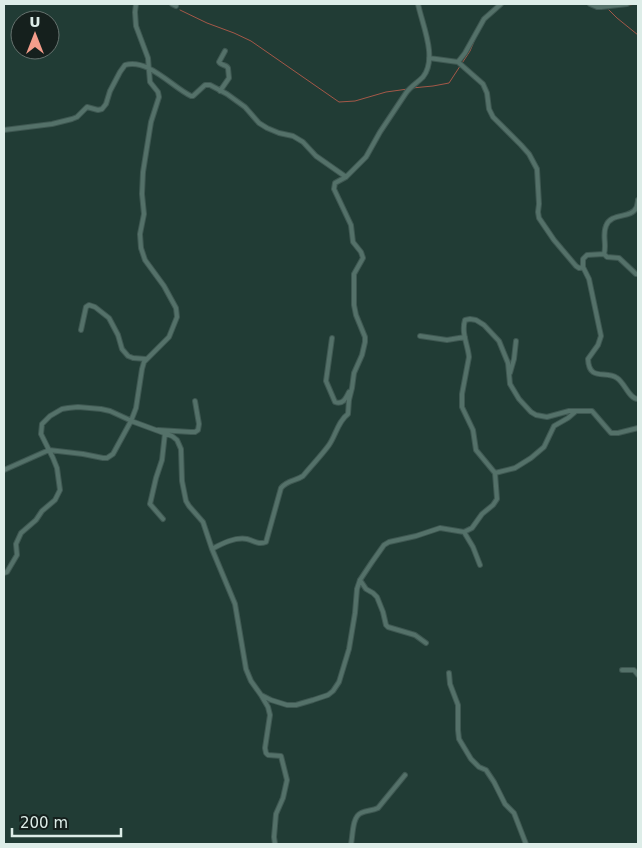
<svg xmlns="http://www.w3.org/2000/svg" width="642" height="848" font-family="'DejaVu Sans',sans-serif">
	<style>
		.lines { fill: none; stroke-linecap: round; stroke-linejoin: round }
		.stream { stroke: #a45848; stroke-width: 1 }
		.minor-casing { stroke: #3f5852; stroke-width: 6 }
		.minor { stroke: #547169; stroke-width: 4 }
	</style>
	<rect width="100%" height="100%" fill="#213c35"/>
	<g class="lines">
		<!-- stream -->
		<path class="stream" d="M628,5L638,4
			M180,10L207,23L234,33L251,41L339,102L355,101L386,92L408,89
			M609,10L617,18L638,35
			M412,88L433,86L449,83L470,51L475,39"/>
		<!-- minor casing -->
		<g class="minor-casing">
			<path id="minor" d="M172,4L176,6
				M590,4L597,7H601L627,4
				M429,58L458,62L483,84L487,93L489,109L493,117L521,145L529,154L537,169L539,204L538,212L539,218L554,240L576,266L579,268L583,267
				M458,62L465,53L484,19L501,4
				M220,91L229,78L228,68C226,64 221,66 219,62L225,51
				M4,130L52,124L72,119L77,117L87,107L98,110L102,109L106,104L110,91L120,72L125,65C148,58 172,87 191,96H193L205,85H210L227,94L245,107L259,123L267,128L279,133L293,136L303,142L316,156L346,177L366,157L380,132L406,93C410,87 417,83 423,77C438,58 422,24 418,4
				M638,200C638,201 637,207 636,208C631,219 611,212 606,226C602,235 607,245 604,254L587,255L583,259V267L589,279L601,336L598,345L588,359C589,382 606,370 617,378C625,383 629,399 638,399
				M604,254L607,257L619,258L636,274H638
				M81,330L86,307L89,305L95,307L109,318L118,335L122,349L128,356L133,358L146,359
				M420,336L447,340L465,337
				M332,338L326,381L335,402C343,405 346,398 349,392
				M510,373L514,359L516,341
				M158,430L191,432H195L198,430L199,424L195,401
				M4,470L49,450L83,454L103,458H107L113,454L131,421L136,408L142,369L144,362L169,337L177,317L176,308L164,286L145,260L141,248L140,234L144,214L142,194L143,172L151,122L159,97L158,92L150,82L148,58L136,26L135,12L136,4
				M495,473L515,468L531,458L544,447L554,426L568,418L575,412
				M163,519L150,504L156,478L162,460L165,433
				M464,532L473,547L480,565
				M212,549C223,543 235,537 247,539C255,541 258,545 266,542L281,488C287,480 296,481 303,476C311,466 321,456 329,445C336,435 338,421 348,414L349,400L352,388L354,373L362,355L365,342V337L356,315L354,305V274L363,258L361,252L353,242L351,225L334,189L335,183L346,177
				M4,573L7,572L17,555L16,544L21,533L36,520L42,511L55,500L60,490L57,468L53,458L41,434L42,424L50,416L62,409L68,408L78,407L101,409L110,411L134,422L172,436L177,440L181,449L182,481L186,501L189,506L203,522L212,549L235,604L246,669L251,681L261,695L271,700L287,705H296L313,700L328,695L333,691L339,682L349,649L355,613L357,589L360,580L372,562L384,545L389,542L416,536L440,528L464,532L472,528L482,514L493,505L497,499L495,473L476,450L473,430L462,407V394L469,357C468,345 461,333 465,320L470,319L476,320L484,325L499,341L508,363L510,384L519,399L531,412L536,415L547,417L569,411H592L611,433H618L638,428
				M360,580L366,589L373,593L377,597L383,612L386,625L388,627L415,635L426,643
				M622,670H634L638,675
				M449,673L450,684L458,705V730L459,739L471,759L479,767L486,770L494,782L505,804L514,813L526,844
				M261,695L268,707L270,715L265,748L266,753L268,755L281,756L287,780L283,798L276,814L274,837L275,844
				M351,844C353,835 352,817 361,813C367,810 372,811 378,808L405,775"/>
		</g>
		<!-- minor -->
		<use href="#minor" class="minor"/>
	</g>
	<!-- border -->
	<rect width="642" height="848" fill="none" stroke="#ddede8" stroke-width="10"/>
	<!-- north arrow -->
	<g transform="translate(35 35)"><circle r="24" fill="#15201d" stroke="#65726e"/>
	<path d="M0-4L9 19L0 12L-9 19Z" fill="#f49d8b"/>
	<text y="-8" font-size="14" font-weight="bold" text-anchor="middle" fill="#ddede8">U</text>
	</g>
	<!-- scale -->
	<path d="M12 828v8h109v-8" fill="none" stroke="#ddede8" stroke-width="2.5"/>
	<text x="20" y="828" font-size="15" fill="#ddede8" stroke="#15201d" stroke-width="4" paint-order="stroke">200 m</text>
</svg>
